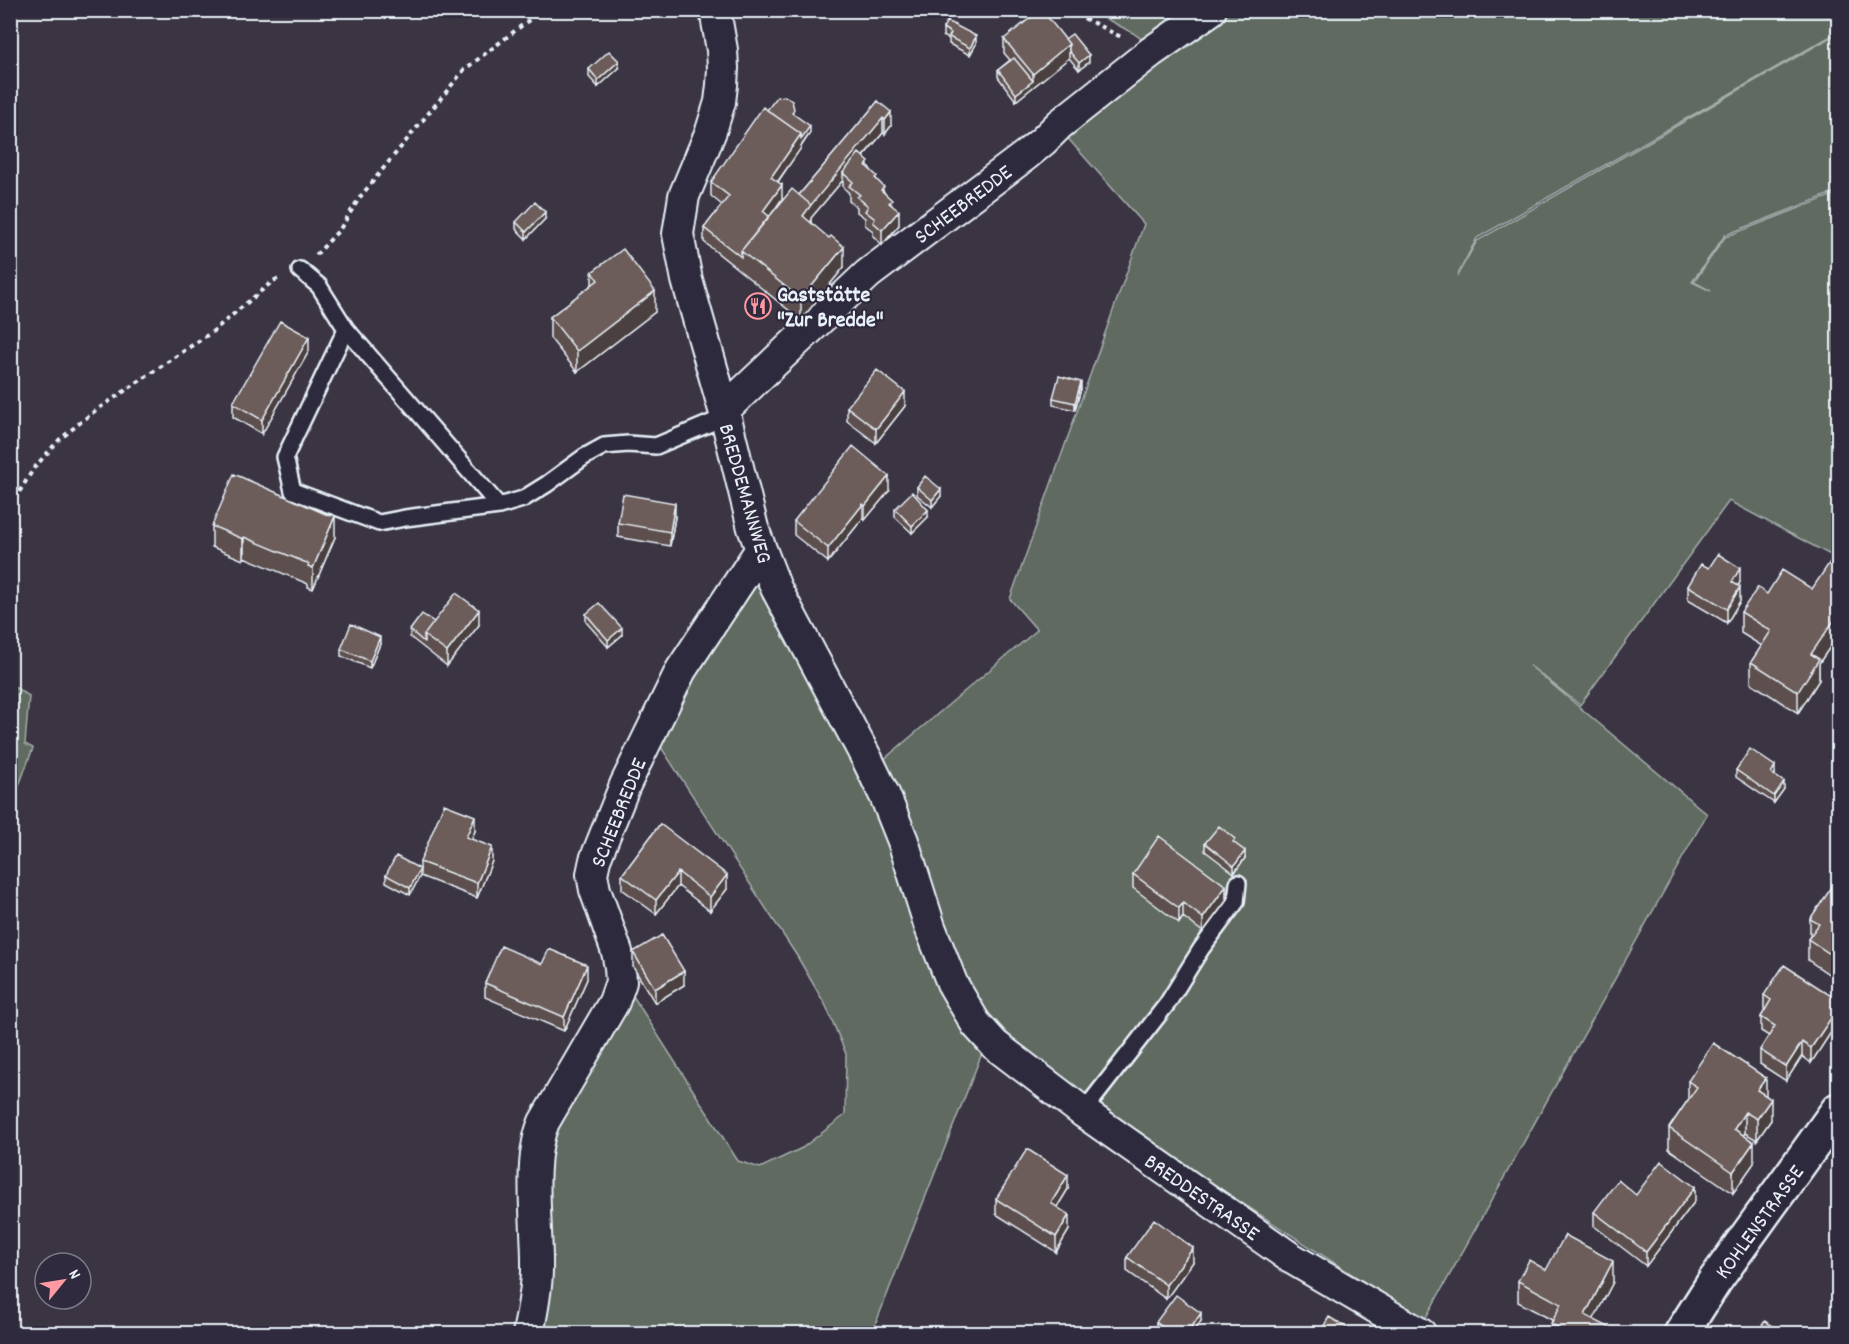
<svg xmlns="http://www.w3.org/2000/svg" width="1849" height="1344" font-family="Dekko,sans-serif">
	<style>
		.green { fill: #606b60; stroke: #a4aeac; stroke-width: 1.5 }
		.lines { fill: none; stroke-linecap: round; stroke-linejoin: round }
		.service-casing { stroke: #e8f1f8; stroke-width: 20 }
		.minor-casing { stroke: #e8f1f8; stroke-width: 34 }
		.tertiary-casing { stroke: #e8f1f8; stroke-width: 38 }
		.path { stroke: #e8f1f8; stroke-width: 4; stroke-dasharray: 4.5 4.5; stroke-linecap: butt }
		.service { stroke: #2f2a3d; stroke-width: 15 }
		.minor { stroke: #2f2a3d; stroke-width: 30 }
		.tertiary { stroke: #2f2a3d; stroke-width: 33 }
		.wall { fill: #5d4f4d; stroke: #e8f1f8; stroke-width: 1.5 }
		.shaded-wall { fill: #4c403f; stroke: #e8f1f8; stroke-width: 1.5 }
		.building { fill: #6c5c5a; stroke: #e8f1f8; stroke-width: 1.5 }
		.labels { text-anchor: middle; stroke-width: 4.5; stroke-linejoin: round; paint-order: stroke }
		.street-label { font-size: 22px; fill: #e8f1f8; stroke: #2f2a3d }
		.poi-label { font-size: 22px; font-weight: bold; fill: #e8f1f8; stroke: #2f2a3d; text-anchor: start }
	</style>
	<rect width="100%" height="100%" fill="#3b3443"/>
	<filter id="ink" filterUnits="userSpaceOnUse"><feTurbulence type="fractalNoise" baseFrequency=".0167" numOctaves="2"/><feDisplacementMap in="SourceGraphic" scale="12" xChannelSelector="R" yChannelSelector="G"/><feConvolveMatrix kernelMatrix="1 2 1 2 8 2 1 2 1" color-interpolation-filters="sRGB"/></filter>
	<g filter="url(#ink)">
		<!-- green -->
		<path class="green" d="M1091,11H1838V32L1477,238L1457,276L1477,241L1838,33V191L1725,235L1692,282L1711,291L1694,282L1725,237L1838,193V559L1729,501L1580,705L1529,665L1707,814L1424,1321L1114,1120L1008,1034L975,998L938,913L882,761L1037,630L1010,599L1144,224L1064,134L1162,54L1133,33Z
			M755,570L859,764L947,1001L982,1053L872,1333L535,1334L551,1125L628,988L738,1161L760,1168L802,1148L845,1115L846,1054L826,1006L797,956L655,738Z
			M11,685L29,696L25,744L33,748L11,807Z"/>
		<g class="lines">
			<!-- service casing -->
			<g class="service-casing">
				<path id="service" d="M300,270L319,286L346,329
					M499,506L346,329L285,457L293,491L379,523L405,518L499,506L523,499L547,484L584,457L604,446L628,444L656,446L725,417
					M1083,1112L1167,1004L1201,949L1236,902L1238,883"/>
			</g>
			<!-- minor casing -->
			<g class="minor-casing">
				<path id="minor" d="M715,10L722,50L723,68L722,85L720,102L711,131L684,196L678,234L687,280L724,410L753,528L761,549L776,588L867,759L885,796L903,841L930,927L952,983L976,1024L995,1045L1083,1112L1291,1258L1421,1334
					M724,410L868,274L1026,155L1043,141L1060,124L1151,52L1211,10
					M528,1334C532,1312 537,1291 537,1269C538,1226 527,1161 544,1122L614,1002L621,982L620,967L617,952L595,890L592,874L595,860L625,785L681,670L761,549"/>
			</g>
			<!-- tertiary casing -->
			<g class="tertiary-casing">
				<path id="tertiary" d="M1681,1334L1714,1282L1838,1110"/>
			</g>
			<!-- path -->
			<path class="path" d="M1068,10L1121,37
				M316,255L340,229L360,197L464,70L542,10
				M10,507L34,468L59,440L92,413L212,332L273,281L280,278"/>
			<!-- service -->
			<use href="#service" class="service"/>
			<!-- minor -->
			<use href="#minor" class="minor"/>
			<!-- tertiary -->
			<use href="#tertiary" class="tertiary"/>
		</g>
		<!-- wall -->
		<path class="wall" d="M943,28L976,44L970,55L949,44V39L943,36Z
			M1004,39H1065L1089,62L1079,70L1069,58L1016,101L998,77V70L1010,60L1004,53Z
			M619,68L598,87L589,77V69Z
			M878,101L891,126L885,134L883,133L863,157L892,205L899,225L882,245L873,236V231L865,225V218L857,212V207L849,201V193L843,187V180L811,218V223L844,267L801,320L704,242V228L722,205L711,196V182L767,110L794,115L810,133L778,182L782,199L770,215L799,195Z
			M545,219L526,239L516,229V222Z
			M592,272L655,312L577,372L550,338V317L592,285Z
			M309,351L262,434L233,417V403Z
			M1081,389L1075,410L1053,405V398Z
			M905,406L876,443L847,421V407Z
			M917,487L941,496L932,507L917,495Z
			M889,491L865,520L863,518L828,562L794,535V521Z
			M895,509L928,517L912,533L895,517Z
			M675,517L670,546L618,537V523Z
			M212,526L335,537L313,589L308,587V584L244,557L243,560L212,547Z
			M1839,567V634L1819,663V680L1798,713L1751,683V662L1762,646L1741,633V612L1767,594L1812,589Z
			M1709,568L1740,582L1738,586L1740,601L1727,623L1688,600V586Z
			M586,614L622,635L608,647L586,622Z
			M434,622L479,625L447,666L410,637V630Z
			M380,644L370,668L341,656V649Z
			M1736,770L1775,774L1774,775L1784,789L1774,803L1736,777Z
			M660,824L727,889L710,911L678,886L656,914L622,889V875Z
			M475,831L471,839L492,861L477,898L420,876L410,895L386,882V875L420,869V862Z
			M1205,843L1245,858L1234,873L1205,851Z
			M1133,874L1226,901L1203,932L1183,917L1179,923L1133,888Z
			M1839,883V981L1808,960V939L1810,936V919Z
			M633,952L684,985L655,1003L633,967Z
			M587,979L564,1031L485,997V983Z
			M1764,995L1839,1001V1020L1811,1063L1802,1056L1786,1081L1760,1064V1050L1769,1036L1761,1031V1017L1765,1010L1764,1009Z
			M1688,1081L1766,1096L1771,1120L1757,1140L1745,1133L1744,1135L1754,1163L1733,1193L1669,1149V1128L1688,1100Z
			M1068,1189L1057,1207L1069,1230L1056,1252L996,1214V1199Z
			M1636,1195L1695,1201L1646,1266L1594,1226V1212Z
			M1127,1257L1193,1262L1166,1299L1127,1271Z
			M1518,1281L1613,1282L1593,1320L1618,1334H1551V1324L1552,1320L1518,1302Z
			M1201,1321L1192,1334H1162L1156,1330V1322Z"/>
		<!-- shaded-wall -->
		<path class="shaded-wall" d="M976,36V44L970,55V48Z
			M1069,44V58L1016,101V94L1033,81V74Z
			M1089,55V62L1079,70V63Z
			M619,61V68L598,87V80Z
			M891,112V126L885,134V120Z
			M883,118V133L846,176L843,173V180L811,218V226L803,216L807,209Z
			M810,126V133L801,146V148L771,191V177L801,134Z
			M782,185V199L763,226V211Z
			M899,211V225L882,245V230Z
			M545,212V219L526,239V232Z
			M844,247V267L801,320V299Z
			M655,291V312L577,372V351Z
			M309,337V351L262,434V420Z
			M1081,382V389L1075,410V403Z
			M905,392V406L876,443V429Z
			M889,476V491L865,520V506Z
			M941,489V496L932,507V500Z
			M675,503V517L670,546V532Z
			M863,504V518L828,562V548Z
			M928,510V517L912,533V526Z
			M335,516V537L313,589V568Z
			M244,537V557L243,560V539Z
			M1740,568V582L1732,596V582Z
			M1740,587V601L1727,623V609Z
			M1839,603V634L1819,663V680L1798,713V692L1811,654Z
			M479,610V625L447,666V652Z
			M622,628V635L608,647V640Z
			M380,637V644L370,668V661Z
			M1775,766V774L1771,780V773Z
			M1784,782V789L1774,803V796Z
			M475,816V831L466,851V837Z
			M492,847V861L477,898V883Z
			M1245,851V858L1234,873V866Z
			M420,869V876L410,895V888Z
			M678,872V886L656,914V900Z
			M727,875V889L710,911V897Z
			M1226,886V901L1203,932V918Z
			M1183,903V917L1179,923V908Z
			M587,965V979L564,1031V1017Z
			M684,971V985L655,1003V989Z
			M1839,1006V1020L1811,1063V1048Z
			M1802,1042V1056L1786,1081V1067Z
			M1766,1078V1099L1757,1090Z
			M1771,1099V1120L1757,1140V1119Z
			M1745,1112V1133L1734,1150V1129Z
			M1754,1142V1163L1733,1193V1172Z
			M1068,1175V1189L1051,1217V1203Z
			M1695,1187V1201L1646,1266V1252Z
			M1069,1215V1230L1056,1252V1237Z
			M1193,1248V1262L1166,1299V1285Z
			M1613,1261V1282L1586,1334L1585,1315Z
			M1201,1313V1321L1192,1334H1187Z"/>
		<!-- building -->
		<path class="building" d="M1040,10H1042L1069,44L1033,74L1004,39Z
			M947,21L976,36L970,48L949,37L951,33L943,28Z
			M1072,34L1089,55L1079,63L1069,51V44L1065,39Z
			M609,51L619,61L598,80L589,69Z
			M1014,58L1033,81L1016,94L998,70Z
			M785,96L792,101L794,109L792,113L810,126L801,139V134L767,110L777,97Z
			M878,101L891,112L885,120L883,118L811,205L799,195Z
			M763,107L801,134L771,177L782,185L763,211L769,216L741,251V257L704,228L729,196L711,182Z
			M859,153L869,162L866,166L877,176L875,178L884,187L881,190L892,200L889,203L899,211L882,230L873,222L875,219L865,211L868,206L857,197L860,195L849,186L853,182L843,173Z
			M792,189L811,205L803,216L829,238L831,236L844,247L801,299L741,251Z
			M535,202L545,212L526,232L516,222Z
			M623,249L655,291L577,351L550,317L598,280L592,272Z
			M280,321L309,337L262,420L233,403Z
			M877,370L905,392L876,429L847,407Z
			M1059,376L1081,382L1075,403L1053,398Z
			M853,446L889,476L865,506L863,504L828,548L794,521Z
			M234,474L330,516L331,514L335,516L313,568L308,566L309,564L244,537L243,539L212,526Z
			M925,476L941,489L932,500L917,487Z
			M912,492L928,510L912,526L895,509Z
			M623,494L675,503L670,532L618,523Z
			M1718,554L1740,568L1732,582L1740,587L1727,609L1688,586L1701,564L1709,568Z
			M1830,562L1839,567V603L1837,605L1839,606V613L1811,654L1819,659L1798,692L1751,662L1771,631L1741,612L1758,587L1767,594L1782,570L1812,589Z
			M456,593L479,610L447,652L424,635Z
			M599,603L622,628L608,640L586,614Z
			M422,614L434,622L424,635V642L410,630Z
			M351,624L380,637L370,661L341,649Z
			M1750,749L1775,766L1771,773L1784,782L1774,796L1736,770Z
			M444,804L475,816L466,837L492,847L477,883L420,862Z
			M660,824L727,875L710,897L678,872L656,900L622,875Z
			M1219,826L1235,839L1233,842L1245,851L1234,866L1205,843Z
			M1159,836L1226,886L1203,918L1183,903L1179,908L1133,874Z
			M396,856L420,869L410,888L386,875Z
			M1836,881L1839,883V960L1808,939L1819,924L1810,919Z
			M662,935L684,971L655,989L633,952Z
			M501,946L542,964L549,949L587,965L564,1017L485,983Z
			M1784,965L1839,1001V1006L1811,1048L1802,1042L1786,1067L1760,1050L1775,1026L1761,1017L1771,1000L1764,995Z
			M1713,1043L1766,1078L1757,1090L1771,1099L1757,1119L1745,1112L1734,1129L1754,1142L1733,1172L1669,1128L1697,1087L1688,1081Z
			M1027,1149L1068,1175L1051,1203L1069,1215L1056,1237L996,1199Z
			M1661,1161L1695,1187L1646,1252L1594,1212L1618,1180L1636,1195Z
			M1154,1219L1193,1248L1166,1285L1127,1257Z
			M1565,1235L1613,1261L1585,1315L1618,1332L1617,1334H1566L1567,1332L1551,1324L1561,1304L1518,1281L1529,1260L1546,1270Z
			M1176,1295L1201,1313L1187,1334H1172L1156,1322Z
			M1329,1317L1351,1330L1349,1334H1319Z
			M1765,1321L1783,1334H1756Z"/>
	</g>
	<!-- icons -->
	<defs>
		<g id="restaurant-ring" transform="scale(1.35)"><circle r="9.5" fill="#2f2a3d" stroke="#ff9aa2" stroke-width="1.5"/><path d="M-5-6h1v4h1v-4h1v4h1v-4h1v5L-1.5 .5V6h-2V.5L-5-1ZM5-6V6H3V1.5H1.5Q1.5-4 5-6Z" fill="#ff9aa2"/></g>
	</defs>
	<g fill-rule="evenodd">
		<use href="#restaurant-ring" x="758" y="306"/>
	</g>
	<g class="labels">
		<!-- street labels -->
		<g class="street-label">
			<text transform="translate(962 203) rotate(-37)" y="8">SCHEEBREDDE</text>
			<text transform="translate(747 493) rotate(74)" y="8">BREDDEMANNWEG</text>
			<text transform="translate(617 812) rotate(-68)" y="8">SCHEEBREDDE</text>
			<text transform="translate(1203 1196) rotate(35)" y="8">BREDDESTRASSE</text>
			<text transform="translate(1758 1221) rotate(-54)" y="8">KOHLENSTRASSE</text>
		</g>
		<!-- poi labels -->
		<g class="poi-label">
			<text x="777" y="301">Gaststätte<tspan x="777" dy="25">"Zur Bredde"</tspan></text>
		</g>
	</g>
	<!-- margin -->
	<rect width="1849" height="1344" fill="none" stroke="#2f2a3d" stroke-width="36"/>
	<rect x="18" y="18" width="1813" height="1308" fill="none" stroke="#e8f1f8" stroke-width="2" filter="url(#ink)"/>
	<!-- north arrow -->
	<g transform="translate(63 1281) rotate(60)"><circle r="28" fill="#2f2a3d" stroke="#797a88" stroke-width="1.5"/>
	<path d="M0-4.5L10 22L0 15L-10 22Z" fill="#ff9aa2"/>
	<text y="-9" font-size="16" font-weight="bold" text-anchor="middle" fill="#e8f1f8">N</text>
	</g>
</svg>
